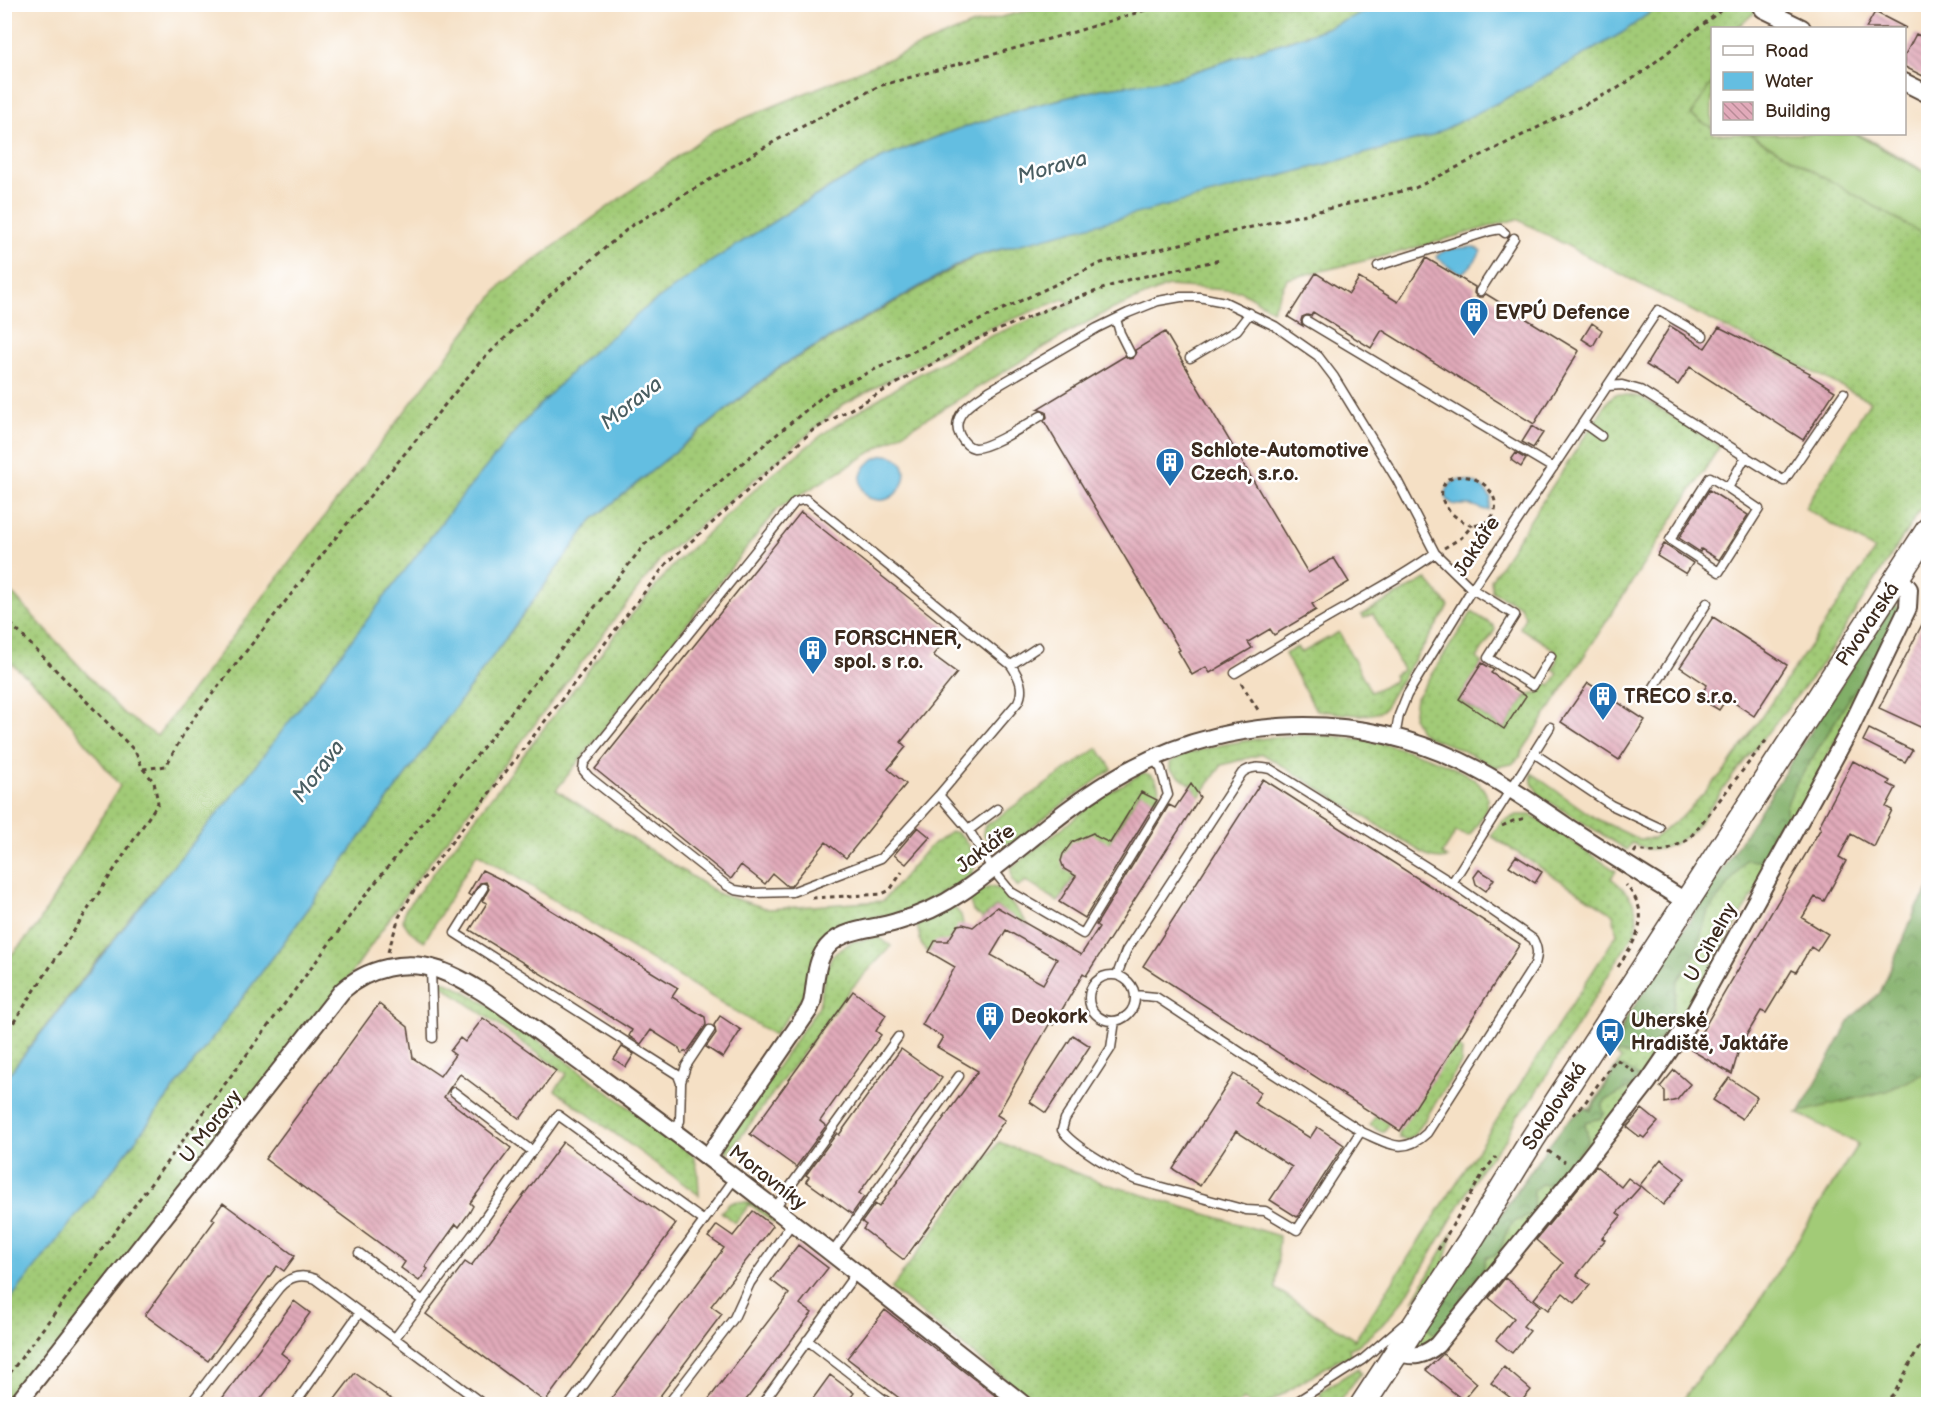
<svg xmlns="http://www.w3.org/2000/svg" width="1933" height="1409" font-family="'Balsamiq Sans',sans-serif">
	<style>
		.grass { fill: url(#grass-dots); stroke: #6e7a4a; stroke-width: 1.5 }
		.forest { fill: url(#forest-crowns); stroke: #5e6c43; stroke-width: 1.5 }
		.garden { fill: #a2cb77; stroke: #6e7a4a; stroke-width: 1.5 }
		.water { fill: #64bee1; stroke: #507480; stroke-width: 1.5 }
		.building { fill: url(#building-back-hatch); fill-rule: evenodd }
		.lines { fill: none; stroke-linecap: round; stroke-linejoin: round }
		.service-casing { stroke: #574537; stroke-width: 11 }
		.minor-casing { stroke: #574537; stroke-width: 20 }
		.secondary-casing { stroke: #574537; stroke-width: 27 }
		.path { stroke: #574537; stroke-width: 3; stroke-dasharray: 4.5 4.5; stroke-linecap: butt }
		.service { stroke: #fff; stroke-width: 8 }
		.minor { stroke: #fff; stroke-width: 16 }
		.secondary { stroke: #fff; stroke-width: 24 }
		.labels { text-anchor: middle; stroke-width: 5; stroke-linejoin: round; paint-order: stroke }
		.poi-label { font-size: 20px; font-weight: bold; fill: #3b2a1e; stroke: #fff; text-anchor: start }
		.street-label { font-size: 20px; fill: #3b2a1e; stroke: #fff }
		.water-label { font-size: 21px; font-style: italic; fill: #495e62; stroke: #fff }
	</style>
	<defs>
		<pattern id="grass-dots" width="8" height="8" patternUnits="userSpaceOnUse" patternTransform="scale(1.5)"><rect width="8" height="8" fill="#a2cb77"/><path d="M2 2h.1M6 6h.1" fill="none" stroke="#8cae66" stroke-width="1.8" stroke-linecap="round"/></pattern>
		<pattern id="forest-crowns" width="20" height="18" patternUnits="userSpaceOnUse" patternTransform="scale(1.5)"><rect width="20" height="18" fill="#81af68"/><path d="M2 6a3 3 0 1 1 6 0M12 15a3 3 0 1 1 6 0" fill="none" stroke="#6b8f55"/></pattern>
		<pattern id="building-back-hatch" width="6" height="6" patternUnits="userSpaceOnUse" patternTransform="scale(1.5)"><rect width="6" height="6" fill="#e1aaba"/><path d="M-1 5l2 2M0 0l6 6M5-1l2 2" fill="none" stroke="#b88b97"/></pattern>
	</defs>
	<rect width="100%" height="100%" fill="#fff"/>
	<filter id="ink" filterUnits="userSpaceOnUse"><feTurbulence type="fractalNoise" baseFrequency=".0167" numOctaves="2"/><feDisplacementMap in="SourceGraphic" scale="12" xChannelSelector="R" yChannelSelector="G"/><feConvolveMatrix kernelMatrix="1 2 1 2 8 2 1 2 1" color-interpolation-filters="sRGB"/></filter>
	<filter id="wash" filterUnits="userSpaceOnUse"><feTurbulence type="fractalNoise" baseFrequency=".008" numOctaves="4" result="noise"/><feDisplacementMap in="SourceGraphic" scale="24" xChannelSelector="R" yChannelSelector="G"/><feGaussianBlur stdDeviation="1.35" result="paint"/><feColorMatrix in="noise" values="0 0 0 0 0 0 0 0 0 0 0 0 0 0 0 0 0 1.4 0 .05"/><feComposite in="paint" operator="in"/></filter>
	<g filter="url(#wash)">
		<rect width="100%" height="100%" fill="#f5e0c5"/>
		<!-- grass -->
		<path class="grass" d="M1049,5H1384L1324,29L1172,79L1101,89L1029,107L955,130L882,158L798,206L707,264L643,310L310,697L233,795L154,889L78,984L5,1079V962L37,926L120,786L48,695L5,658V586L123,713L157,736L502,284L713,131L971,25Z
			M1660,5H1764L1736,28H1712V46L1709,49L1712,52V134H1859L1928,173V498L1817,671L1735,773L1693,831L1674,844L1660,849H1648L1631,843L1627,850L1540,796L1532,783L1531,773L1595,818L1638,839H1653L1684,815L1726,769L1875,550L1805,508L1870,401L1653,291L1517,219L1393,254L1287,279L1272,310L1241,291L1168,286L1106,312L1068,333L777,509L556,790L719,894L769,909L883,901L928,848L951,832H955L963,837L974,854L975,864L972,874L962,882L906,911L849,923L830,934L808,990L774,1035L477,853L424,942L409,930L403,921L405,910L619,630L676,562L772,474L827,431L910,379L984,339L1053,310L1073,304L1063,299L976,334L844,404L662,557L414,883L352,973L14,1404H5L4,1306L119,1162L273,957L592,520L777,369L974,257L1042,238L1589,50L1622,33Z
			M1616,394L1641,397L1720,446L1520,755L1521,756L1512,764L1495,767L1458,748L1428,737L1420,731L1413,717L1416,698L1472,612L1494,626L1495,630L1477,658L1482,663L1459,700L1504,729L1526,696L1538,693L1545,683L1551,685L1558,673L1553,669L1557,662L1555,650L1520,628L1525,616L1520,606L1492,591L1491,580L1610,398Z
			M1426,579L1449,606L1388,701C1386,724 1333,712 1316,710L1285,654L1297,647L1301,653L1339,632L1371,692L1395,681L1393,675L1403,670L1373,614L1364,618L1361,615Z
			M1903,610L1778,852L1683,1016L1616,1114L1429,1348L1417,1349L1414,1346C1448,1293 1482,1240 1518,1189C1538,1160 1557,1131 1584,1108L1590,1109L1621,1059L1614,1053L1623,1023Z
			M1309,735C1326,735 1344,737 1360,739C1388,744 1483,767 1487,798C1489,812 1477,824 1470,835L1467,836L1456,832L1442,854L1448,858L1441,859L1431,858L1263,754L1222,765L1199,797L1190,784L1170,769V763C1178,755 1192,752 1204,749C1239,740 1273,736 1309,735Z
			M1098,748L1112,769L1047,816L1013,843L994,845L987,840L983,833L984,827Z
			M1142,773C1158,773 1161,789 1158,802L1139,793L1084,883L1074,877L1058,902L1026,881L1018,887L1012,880L1011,868L1103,796Z
			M1517,815H1530L1540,820L1616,871L1611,878C1629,892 1642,908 1635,932L1528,1105L1517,1116L1506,1139L1482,1167L1405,1298L1382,1325L1358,1345L1349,1349L1351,1356L1339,1359L1267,1404H1249L1244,1399L1237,1404H1037L891,1289L999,1142L1097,1181L1279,1236L1276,1289L1355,1340L1617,934L1613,914L1491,836L1502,821Z
			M991,887L999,889L1003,893L1031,928L996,907L983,918L973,911L969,899L984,889Z
			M954,907L961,915L963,924L945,944L927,952L921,944L917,925Z
			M879,937L891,946L850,990L727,1155L725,1143L819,1006L826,969L832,956L851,942Z
			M441,980L456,986L502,1013L694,1156L698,1172L699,1195L555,1090L567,1074L440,984Z
			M1454,1043L1462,1050L1461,1063L1415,1135L1406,1140L1399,1138V1129Z
			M1376,1115L1389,1124L1384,1131L1381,1132L1370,1125Z
			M736,1201L753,1203L776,1221L774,1223L750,1204L735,1223L721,1212L729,1204Z
			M1454,1230L1444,1264L1413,1301Z
			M1358,1368L1361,1373L1337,1404H1330L1320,1397L1321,1391Z"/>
		<!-- forest -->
		<path class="forest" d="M1893,604L1903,610L1854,691L1793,789L1786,807L1787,819L1778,824L1770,834L1773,851C1765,861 1758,863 1746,859L1725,890L1708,911L1695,954L1677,982L1670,1025L1647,1053L1633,1055L1614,1053L1626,1019Z
			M1928,890V1284L1684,1404L1747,1321L1858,1144L1799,1113L1852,1017L1880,993L1916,909Z
			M1617,1067H1624L1638,1076L1632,1086L1605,1101L1602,1106L1604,1114L1601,1118L1585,1122L1588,1140L1554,1185L1541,1184L1534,1190L1533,1211C1527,1217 1518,1219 1512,1224C1498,1237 1509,1255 1486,1257L1483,1270L1466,1291L1440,1333H1432L1427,1326L1541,1156L1565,1124L1584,1108L1591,1111Z"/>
		<!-- garden -->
		<path class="garden" d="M1712,82V128L1691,115Z
			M1749,134H1855L1928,174V237Z
			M1928,1072V1404H1680L1706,1367L1747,1321L1858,1144L1797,1113L1887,1091Z"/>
		<!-- water -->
		<path class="water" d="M1384,4L1660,5L1622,33L1511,96L1429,137L971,257L777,368L592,520L273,957L119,1162L5,1306V1079L154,889L233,795L455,505L517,429L582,361L643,310L707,264L798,206L882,158L955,130L1029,107L1101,89L1172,79L1324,29Z
			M1474,247L1481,251C1477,259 1469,270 1461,273L1449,267L1436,256C1446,247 1462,248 1474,247Z
			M886,455C917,458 905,497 883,500C879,501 873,499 869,498C851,482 864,458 886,455Z
			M1457,480C1473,480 1483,485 1491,498L1489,510C1482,511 1478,506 1470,505C1464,504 1456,507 1451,503C1440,496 1449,483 1457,480Z"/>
		<g id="blocks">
			<!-- building -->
			<path class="building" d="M1875,12L1906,28H1866Z
				M1916,34L1929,40V79L1905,67V55Z
				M1426,258L1475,287L1474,293L1477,297H1482L1486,294L1579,351L1534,424L1382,330L1371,348L1313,312L1311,316L1307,315L1302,317L1301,321L1303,326L1288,317L1316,273L1349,294L1359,278L1398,302Z
				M1592,323L1602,330L1593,346L1582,339Z
				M1670,326L1705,348L1719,327L1810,373L1809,375L1835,391L1803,440L1690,367L1678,385L1646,365Z
				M1165,332L1308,573L1334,558L1349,582L1312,604L1316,610L1274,635L1270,629L1248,642L1252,648L1210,673L1206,667L1192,675L1178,651L1180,650L1044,421L1047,417L1046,412L1037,409L1125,356L1129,359L1133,358L1136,354L1135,350Z
				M1532,426L1543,433L1533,448L1522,442Z
				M1516,453L1526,459L1521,467L1511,460Z
				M1709,490L1748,515L1719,560L1701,549L1700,552L1679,538Z
				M801,512L952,632L933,655L957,673L901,742L906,747L888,769L906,784L846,858L826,842L791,886H787L773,874L765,884L741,865L731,879L595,769Z
				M1664,544L1693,563L1686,574L1657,556Z
				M1929,611V731L1879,708Z
				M1713,617L1787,665L1754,716L1727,698L1719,710L1699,698L1707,685L1680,667Z
				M1482,663L1494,670L1491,673L1526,696L1504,729L1459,699Z
				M1588,683L1645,720L1619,760L1561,722Z
				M1869,729L1912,750L1905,762L1863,741Z
				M1853,761L1890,781L1888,784L1896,788L1886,807L1892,810L1874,847L1851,834L1839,857L1846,861L1824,901L1815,897L1802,918L1828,934L1817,951L1811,947L1796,972L1792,970L1766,1013L1761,1011L1740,1046L1732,1074L1691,1050L1821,828L1819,826Z
				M1263,779L1520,944L1400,1131L1143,966Z
				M1191,784L1200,797L1086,976L1083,974L1053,1025L1050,1023L997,1115L1005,1120L904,1260L863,1229L866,1225L862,1222L875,1204L879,1207L978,1071L937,1047L943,1037L922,1025L955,967L929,952L935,941H948L958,925L963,924L973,927L997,907L1081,955L1099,927L1096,925L1169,805L1175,808ZM1006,930L1057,959L1043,984L991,955Z
				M1141,792L1157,800L1085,918L1059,902L1076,876L1064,869L1061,861L1063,854L1072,842L1093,833L1097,837L1110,843Z
				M918,827L930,837L906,864L894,855Z
				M1516,856L1542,872L1535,883L1509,866Z
				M482,870L502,880L678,988L672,997L705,1017L706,1025L688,1051L681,1053L679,1048L651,1030L641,1044L629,1036L632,1030L470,930L487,903L482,901L489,889L486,882L480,883L471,896L468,894Z
				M1479,870L1494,879L1486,891L1476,884L1474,877Z
				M853,991L886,1015L876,1031L881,1035L820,1121L826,1126L796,1167L750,1134Z
				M379,1004L408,1027L413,1058L440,1076L455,1055L450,1051L460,1038L465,1042L483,1018L556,1071L520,1119L460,1074L449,1089L444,1097L511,1148L470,1203L473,1206L469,1213L459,1227L456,1224L425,1267L428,1269L419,1281L401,1268L405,1262L265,1159Z
				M720,1016L741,1030L723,1058L706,1047L716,1033L714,1025Z
				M1073,1035L1090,1046L1046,1113L1030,1102Z
				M622,1047L634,1054L626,1067L614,1059Z
				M901,1049L942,1078L859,1193L864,1197L852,1214L806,1181L809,1177L806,1175L837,1133L839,1135Z
				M1674,1070L1690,1084L1677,1100L1665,1103V1091L1660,1087Z
				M1234,1074L1261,1092L1254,1103L1310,1138L1317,1127L1344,1145L1297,1217L1270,1200L1292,1167L1236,1131L1200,1186L1173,1169Z
				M1729,1078L1757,1097L1742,1119L1713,1100Z
				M1642,1109L1658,1122L1644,1138L1641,1136L1640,1137L1627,1127Z
				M563,1142L676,1224L545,1402L426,1314L465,1262L471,1266Z
				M1661,1159L1685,1178L1663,1205L1640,1185Z
				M1596,1166L1621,1187L1628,1178L1640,1187L1617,1213L1621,1216L1602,1238L1605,1240L1577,1275L1590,1285L1575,1303L1563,1293L1548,1310L1534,1299L1563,1263L1536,1240Z
				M223,1203L295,1256L284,1271L277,1266L208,1361L145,1315L215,1220L212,1218Z
				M753,1211L773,1226L711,1306L722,1314L654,1404H607L724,1248L708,1237L717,1225L733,1236Z
				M798,1245L828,1268L800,1304L812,1313L743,1404H705L789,1294L771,1280Z
				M1505,1278L1540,1306L1523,1326L1530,1331L1512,1353L1496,1340L1514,1318L1489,1298Z
				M294,1301L310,1313L281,1353L290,1360L257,1404H218Z
				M885,1310L1006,1404H907L847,1358Z
				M1443,1354L1477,1383L1463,1400L1426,1370Z
				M1504,1367L1531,1390L1519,1404L1491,1383Z
				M355,1373L398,1404H331Z
				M830,1375L854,1393L846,1404H809Z"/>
		</g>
	</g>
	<g filter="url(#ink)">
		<use href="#blocks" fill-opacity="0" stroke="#574537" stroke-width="1.5"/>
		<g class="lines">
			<!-- service casing -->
			<g class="service-casing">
				<path id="service" d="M1378,266L1490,231L1500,229L1505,233
					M1480,291L1514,238
					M1116,319L1120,333L1130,353
					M1307,321L1553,468
					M1190,358L1237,330L1250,313
					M1608,386L1622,385L1640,390L1784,481L1844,393
					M1041,416C1027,424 989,449 974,448C968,447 963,441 960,436C949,415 974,401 989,391L1097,328L1128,313L1158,301L1181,297H1199L1225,302L1275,326L1318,356L1334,377L1397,480L1435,553C1407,574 1377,589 1347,607C1309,628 1272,651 1235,673
					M1583,423L1601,436
					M1728,488L1710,477L1670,540L1719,572L1759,509L1728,488L1746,456
					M1435,553L1472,589L1515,615L1488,658L1533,686L1551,656
					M1011,665L806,499L795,502L584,763L583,770L589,777L726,885L735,890L754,893L792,892L881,858L939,795L969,830L993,870L1011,892L1083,934L1168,795L1161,769L1153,758
					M1654,687L1707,603
					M1395,737L1399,715L1407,695L1472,589L1658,310L1703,336
					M1535,754L1611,805L1660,828
					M939,795L1018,702C1025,689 1019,677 1011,665L1038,647
					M969,830L997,809
					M483,888L455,933L678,1075L681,1083L680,1121L673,1131
					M431,968L433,1038
					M1089 998a23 23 0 1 1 46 0a23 23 0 1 1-46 0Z
					M1117,975L1126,951L1242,773C1251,766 1260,767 1270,769L1452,883L1550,727
					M1135,995L1156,997L1364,1133C1389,1144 1404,1155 1427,1133L1535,964C1538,954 1538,949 1533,939L1452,883
					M1115,1021L1111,1048L1065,1119L1062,1130C1071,1145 1120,1173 1136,1180L1246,1210L1265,1211L1297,1230L1361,1131
					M681,1082L686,1066L710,1030
					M454,1092L532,1151
					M774,1209L898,1037
					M704,1221L735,1178
					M359,1253L423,1301
					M832,1253L959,1076
					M395,1338L479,1226L558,1115L704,1221L570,1404
					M807,1340L879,1396
					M190,1404L279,1288C289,1277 300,1273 315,1279L483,1404
					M295,1404L360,1312
					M668,1404L734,1318L750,1283L792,1223
					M762,1404L856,1273
					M872,1404L879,1396L890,1404
					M1293,1404L1362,1360L1403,1325"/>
			</g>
			<!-- minor casing -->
			<g class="minor-casing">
				<path id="minor" d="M1763,9L1802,28
					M1904,82L1928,94
					M708,1157L809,1010L812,1003C815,988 815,967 823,953C837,928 872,930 896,922C918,916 943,905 962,892C1013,857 1057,813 1110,781C1215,716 1348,708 1460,761C1498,779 1534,804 1569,828C1608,853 1647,878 1687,902
					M1398,1352C1413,1358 1424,1356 1437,1345L1578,1172L1648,1082L1691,1019L1847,735L1908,608L1909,589L1899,576
					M17,1404L342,991C367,968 406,959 439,970C472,982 499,1003 528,1024C553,1043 579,1061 604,1080C747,1184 884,1295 1023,1404"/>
			</g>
			<!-- secondary casing -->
			<g class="secondary-casing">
				<path id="secondary" d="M1363,1404L1473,1236L1532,1140L1928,530"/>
			</g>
			<!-- path -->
			<path class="path" d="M1444,548L1461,538L1472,526C1454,519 1430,499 1448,479C1489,464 1518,521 1472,526
				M4,617L135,751L143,769L154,782L158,803L4,1037
				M1241,683L1260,713
				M143,769L166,766L184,733L195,716L337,536L480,362L552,293L631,226L777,140L879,86L1074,32L1165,4
				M1502,826L1513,821L1527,818
				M1634,853L1636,850L1652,852L1666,851L1689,839L1768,738
				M812,898L882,894L890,890L902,872
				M388,952L399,917L413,892L667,563L721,515L813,430L975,340L1052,307L1127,280L1220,260
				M1618,967C1637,937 1653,917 1626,885
				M1573,1115L1584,1104L1616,1059L1636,1073
				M1548,1151L1565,1162
				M1438,1250L1485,1170L1496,1157
				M4,1381L364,897L645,544L829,391L1101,263L1415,188L1618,88L1640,74L1729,4
				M1884,1404L1895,1392L1928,1331"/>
			<!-- service -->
			<use href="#service" class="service"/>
			<!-- minor -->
			<use href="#minor" class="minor"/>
			<!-- secondary -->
			<use href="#secondary" class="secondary"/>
		</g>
	</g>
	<!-- icons -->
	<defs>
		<g id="building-pin" transform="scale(1.5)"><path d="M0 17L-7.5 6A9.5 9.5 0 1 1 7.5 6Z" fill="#1f6fb2" stroke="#fff"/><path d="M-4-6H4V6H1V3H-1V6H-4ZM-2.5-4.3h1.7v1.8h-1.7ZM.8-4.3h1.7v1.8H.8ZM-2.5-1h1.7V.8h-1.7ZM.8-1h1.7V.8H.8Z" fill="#fff"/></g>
		<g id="bus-pin" transform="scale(1.5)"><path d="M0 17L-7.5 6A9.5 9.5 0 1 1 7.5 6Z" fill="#1f6fb2" stroke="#fff"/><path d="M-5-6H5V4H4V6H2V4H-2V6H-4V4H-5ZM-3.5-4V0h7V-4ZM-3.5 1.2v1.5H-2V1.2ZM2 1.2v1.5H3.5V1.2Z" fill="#fff"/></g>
	</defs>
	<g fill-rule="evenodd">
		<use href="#building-pin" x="1474" y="312"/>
		<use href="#building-pin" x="1170" y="462"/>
		<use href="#building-pin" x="813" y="650"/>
		<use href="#building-pin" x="1603" y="696"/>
		<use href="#building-pin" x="990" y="1016"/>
		<use href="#bus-pin" x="1610" y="1032"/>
	</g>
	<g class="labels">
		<!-- poi labels -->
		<g class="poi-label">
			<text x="1495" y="319">EVPÚ Defence</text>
			<text x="1191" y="457">Schlote-Automotive<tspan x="1191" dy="23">Czech, s.r.o.</tspan></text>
			<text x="834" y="645">FORSCHNER,<tspan x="834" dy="23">spol. s r.o.</tspan></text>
			<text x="1624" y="703">TRECO s.r.o.</text>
			<text x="1011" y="1023">Deokork</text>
			<text x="1631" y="1027">Uherské<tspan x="1631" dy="23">Hradiště, Jaktáře</tspan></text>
		</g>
		<!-- street labels -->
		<g class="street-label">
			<text transform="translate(1476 546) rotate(-57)" y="7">Jaktáře</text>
			<text transform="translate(1867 624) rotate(-56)" y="7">Pivovarská</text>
			<text transform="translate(985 848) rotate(-37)" y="7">Jaktáře</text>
			<text transform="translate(1710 942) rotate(-61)" y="7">U Cihelny</text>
			<text transform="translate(1554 1106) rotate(-57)" y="7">Sokolovská</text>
			<text transform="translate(210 1126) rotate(-52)" y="7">U Moravy</text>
			<text transform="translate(768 1177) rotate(38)" y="7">Moravníky</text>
		</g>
		<!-- water labels -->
		<g class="water-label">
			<text transform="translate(1052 167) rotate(-16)" y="7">Morava</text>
			<text transform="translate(631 403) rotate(-38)" y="7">Morava</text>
			<text transform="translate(318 771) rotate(-53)" y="7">Morava</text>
		</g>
	</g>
	<!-- margin -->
	<rect width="1933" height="1409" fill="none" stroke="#fff" stroke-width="24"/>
	<!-- legend -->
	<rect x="1711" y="27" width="195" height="108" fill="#ffffff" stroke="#b1aaa5" stroke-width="1.5"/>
	<rect x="1723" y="46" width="30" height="9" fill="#ffffff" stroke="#b1aaa5" stroke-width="1.5"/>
	<text x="1765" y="57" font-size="18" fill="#3b2a1e">Road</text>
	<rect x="1723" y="72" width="30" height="18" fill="#64bee1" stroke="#b1aaa5" stroke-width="1.5"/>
	<text x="1765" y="87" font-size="18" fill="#3b2a1e">Water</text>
	<rect x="1723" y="102" width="30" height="18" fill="url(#building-back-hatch)" stroke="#b1aaa5" stroke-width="1.5"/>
	<text x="1765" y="117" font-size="18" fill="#3b2a1e">Building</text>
</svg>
